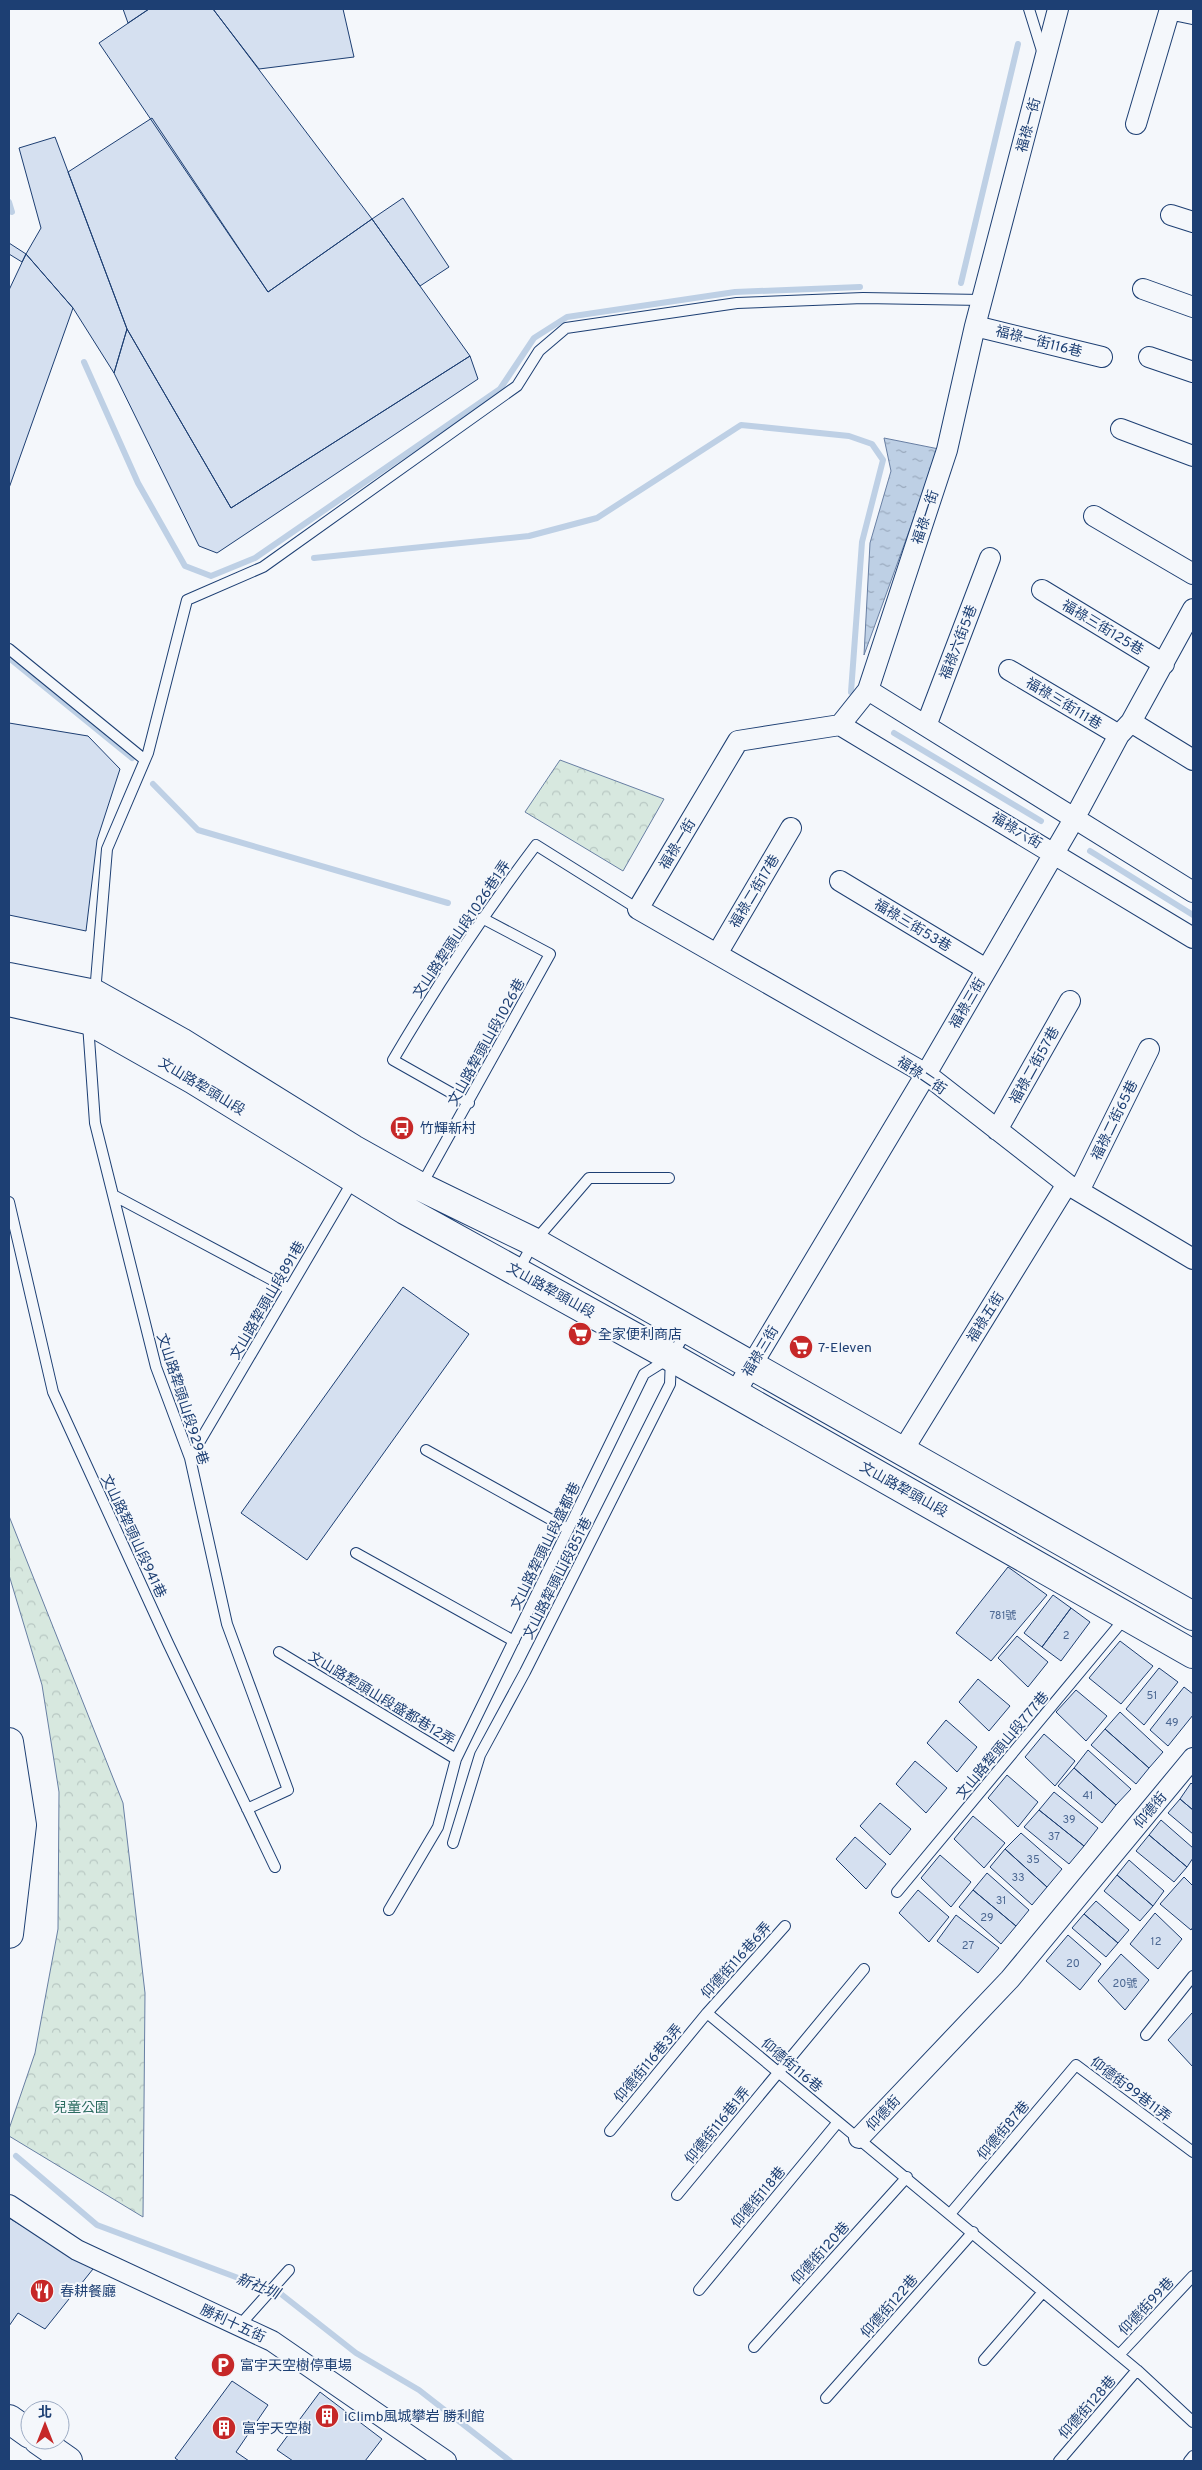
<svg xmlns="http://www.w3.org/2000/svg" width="1202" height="2470" font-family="Overpass,'Noto Sans TC',sans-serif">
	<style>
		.park { fill: url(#park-crowns); stroke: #687fa3 }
		.water { fill: url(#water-ripples); stroke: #687fa3 }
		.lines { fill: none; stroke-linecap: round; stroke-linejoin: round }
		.stream { stroke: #bed0e5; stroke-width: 6 }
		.building { fill: #d5e0f0; stroke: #1d3f73 }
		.lane-casing { stroke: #1d3f73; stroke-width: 12 }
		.street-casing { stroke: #1d3f73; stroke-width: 22 }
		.secondary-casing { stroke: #1d3f73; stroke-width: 30 }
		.lane { stroke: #f4f7fb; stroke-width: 10 }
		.street { stroke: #f4f7fb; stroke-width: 20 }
		.secondary { stroke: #f4f7fb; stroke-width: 28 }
		.labels { text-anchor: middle; stroke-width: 4; stroke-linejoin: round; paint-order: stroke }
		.number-label { font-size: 11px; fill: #4b6792 }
		.street-label { font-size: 14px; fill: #1d3f73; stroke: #f4f7fb }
		.poi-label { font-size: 14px; fill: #1d3f73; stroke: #f4f7fb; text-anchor: start }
		.park-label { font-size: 14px; fill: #2c6c60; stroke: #f4f7fb }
		.water-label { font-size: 15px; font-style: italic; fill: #1d3f73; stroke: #f4f7fb }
	</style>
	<defs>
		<pattern id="park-crowns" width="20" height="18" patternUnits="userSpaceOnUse" patternTransform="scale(1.25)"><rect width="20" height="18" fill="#d7e8df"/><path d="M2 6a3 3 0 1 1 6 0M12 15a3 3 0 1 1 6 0" fill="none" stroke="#b8c8c3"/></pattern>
		<pattern id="water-ripples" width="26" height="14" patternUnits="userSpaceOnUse" patternTransform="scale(1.25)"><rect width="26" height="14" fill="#bed0e5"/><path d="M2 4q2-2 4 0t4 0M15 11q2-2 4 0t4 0" fill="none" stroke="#9aaabe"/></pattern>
	</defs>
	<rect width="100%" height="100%" fill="#f4f7fb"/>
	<!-- park -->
	<path class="park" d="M560,760L664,799L623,871L525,812Z
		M9,1516L123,1803L145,1993L143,2217L9,2136V2129L35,2053L58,1929L59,1792L42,1685L9,1575Z"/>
	<!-- water -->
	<path class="water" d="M884,438L939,449L864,655L870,543L891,471Z"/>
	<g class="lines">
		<!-- stream -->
		<path class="stream" d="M9,202L12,212
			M961,283L1018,44
			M84,362L138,483L185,566L211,576L255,558L500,389L534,338L567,317L735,292L860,287
			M314,558L529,536L597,518L741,425L849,436L872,444L883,460L862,542L851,692
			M9,658L132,758
			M894,733L1041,821
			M153,784L198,830L448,903
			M1090,851L1193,915
			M16,2156L97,2225L281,2294L356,2353L419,2390L510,2461"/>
	</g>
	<!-- building -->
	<path class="building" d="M123,9H149L128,23Z
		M149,9H213L372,219L268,292L99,43Z
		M213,9H343L354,57L259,69Z
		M152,118L268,292L372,219L470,356L231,508L127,329L68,172Z
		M55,137L127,329L114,373L73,308L26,254L41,228L19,148Z
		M403,198L449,267L420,286L372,219Z
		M9,243L26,254L22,262L9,254Z
		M26,254L73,308L9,488V290Z
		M127,329L231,508L470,356L478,379L217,553L199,546L114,373Z
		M9,723L88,736L120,769L97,840L86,931L9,915Z
		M403,1287L469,1334L307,1560L241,1513Z
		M1008,1567L1047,1595L991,1661L956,1633Z
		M1053,1595L1071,1608L1042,1647L1024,1633Z
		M1071,1608L1090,1622L1061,1661L1042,1647Z
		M1017,1636L1048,1662L1028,1687L998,1658Z
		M1120,1641L1153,1666L1121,1704L1089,1678Z
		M1159,1668L1178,1682L1144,1725L1126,1709Z
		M978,1679L1010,1706L989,1731L959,1702Z
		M1184,1687L1193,1694V1715L1168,1746L1150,1730Z
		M1076,1690L1107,1716L1086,1741L1056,1712Z
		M1120,1712L1163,1752L1149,1768L1105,1729Z
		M946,1720L977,1747L957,1772L927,1743Z
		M1105,1729L1149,1768L1136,1784L1091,1745Z
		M1044,1734L1075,1761L1055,1786L1025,1757Z
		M1088,1750L1131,1789L1116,1805L1074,1768Z
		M915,1761L947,1788L926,1813L896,1784Z
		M1074,1768L1116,1805L1102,1823L1058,1786Z
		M1007,1775L1038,1802L1018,1827L988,1798Z
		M1191,1783L1193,1785V1810L1180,1799Z
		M1054,1792L1098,1828L1084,1846L1039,1810Z
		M1180,1799L1193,1810V1834L1168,1813Z
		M880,1803L911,1829L890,1855L860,1826Z
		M1039,1810L1084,1846L1069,1864L1024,1827Z
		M973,1816L1005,1843L984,1868L954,1839Z
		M1161,1820L1193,1848V1858L1187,1867L1149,1835Z
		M1021,1833L1062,1869L1047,1887L1005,1849Z
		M1149,1835L1187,1867L1174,1882L1136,1851Z
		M855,1837L886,1864L866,1889L836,1859Z
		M1005,1849L1047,1887L1032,1905L990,1867Z
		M940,1855L971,1882L951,1907L921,1878Z
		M1129,1860L1164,1891L1153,1906L1117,1875Z
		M987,1873L1029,1910L1016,1926L973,1890Z
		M1117,1875L1153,1906L1140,1921L1104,1891Z
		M1184,1877L1193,1886V1927L1191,1930L1160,1904Z
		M918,1890L949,1917L929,1942L899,1913Z
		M973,1890L1016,1926L1001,1944L959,1907Z
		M1096,1901L1129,1930L1118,1943L1084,1914Z
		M1155,1913L1182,1939L1158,1969L1130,1944Z
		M1084,1914L1118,1943L1106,1957L1072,1928Z
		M956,1915L999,1948L978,1973L937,1941Z
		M1068,1935L1101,1964L1080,1990L1046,1961Z
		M1121,1954L1149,1980L1125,2010L1098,1981Z
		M1192,2013L1193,2015V2067L1168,2040Z
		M9,2218L93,2269L45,2329L18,2313L9,2326Z
		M232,2381L268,2405L236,2452L249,2461H179L175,2458Z
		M320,2392L382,2439L365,2461H293L277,2450Z"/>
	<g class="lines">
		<!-- lane casing -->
		<g class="lane-casing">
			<path id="lane" d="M1029,9L1043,54
				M9,649L145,760
				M95,993L107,849L148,753L187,600L263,567L517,386L539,351L566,328L737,303L863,298L982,300
				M88,1024L95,1123L156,1367L190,1458L227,1624L288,1790L247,1809
				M469,1103L393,1060C437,985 484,914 536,845L638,909
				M421,1186L550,954L482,918
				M113,1195L289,1289
				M9,1202L53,1392L168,1643L275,1867
				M518,1271L534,1242L589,1178H669
				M426,1450L568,1529
				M190,1458L354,1179
				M356,1553L514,1641
				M279,1652L456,1759L438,1827L389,1910
				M456,1759L644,1374L668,1359
				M453,1843L480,1755L525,1672L670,1384L671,1357L687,1331
				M897,1892L1125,1618
				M707,2013L1137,2370L1193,2422
				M1146,2035L1193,1976
				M610,2131L707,2013L785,1926
				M677,2195L864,1969
				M950,2214L1076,2065L1193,2152
				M699,2290L838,2122
				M239,2326L289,2270
				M754,2347L907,2177
				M1119,2355L1193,2276
				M984,2360L1043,2292
				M826,2398L973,2232
				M1059,2461L1137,2370
				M1189,2461L1193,2456"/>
		</g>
		<!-- street casing -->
		<g class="street-casing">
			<path id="street" d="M1058,9L975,326L947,450L868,690L840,725L738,741L638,909L926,1074L1067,1184L1193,1259
				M1169,9L1193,14
				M1136,124L1170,9
				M1171,215L1193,222
				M1143,289L1193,307
				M975,326L1102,357
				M1149,357L1193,372
				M1121,429L1193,456
				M1094,516L1193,574
				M1042,590L1164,664
				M1009,670L1119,735
				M868,690L1193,892
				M1131,722L1193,760
				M840,725L1193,938
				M926,726L990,558
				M840,881L986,969
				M717,954L791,828
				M997,1130L1070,1001
				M1079,1191L1149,1049
				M735,1393L926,1074L1074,819L1119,735L1131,722L1193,609
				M903,1450L1067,1184
				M859,2138L1010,1979L1193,1758
				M9,2205L77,2250L272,2341L446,2461"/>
		</g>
		<!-- secondary casing -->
		<g class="secondary-casing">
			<path id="secondary" d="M9,977L95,994L181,1042L353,1149L421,1187L534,1242L1193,1616
				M9,1002L88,1020L194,1080L405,1210L671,1357L1193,1654
				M9,1742L22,1825L9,1934
				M9,2419L30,2434
				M38,2440L68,2461"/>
		</g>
		<!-- lane -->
		<use href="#lane" class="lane"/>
		<!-- street -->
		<use href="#street" class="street"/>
		<!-- secondary -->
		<use href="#secondary" class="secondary"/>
	</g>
	<!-- icons -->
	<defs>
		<g id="bus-disc" transform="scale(1.25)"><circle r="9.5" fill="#c62828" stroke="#f4f7fb"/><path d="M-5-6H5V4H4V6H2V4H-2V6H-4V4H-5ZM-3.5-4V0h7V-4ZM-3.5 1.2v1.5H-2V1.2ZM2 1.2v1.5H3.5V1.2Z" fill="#fff"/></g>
		<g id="supermarket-disc" transform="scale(1.25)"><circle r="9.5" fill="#c62828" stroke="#f4f7fb"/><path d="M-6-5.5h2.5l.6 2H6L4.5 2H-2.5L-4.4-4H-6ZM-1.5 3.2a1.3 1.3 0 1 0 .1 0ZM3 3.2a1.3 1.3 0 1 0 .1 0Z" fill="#fff"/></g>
		<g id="restaurant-disc" transform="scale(1.25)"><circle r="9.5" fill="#c62828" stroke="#f4f7fb"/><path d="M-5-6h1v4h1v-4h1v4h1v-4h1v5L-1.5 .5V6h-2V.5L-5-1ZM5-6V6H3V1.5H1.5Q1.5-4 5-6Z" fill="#fff"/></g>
		<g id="parking-disc" transform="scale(1.25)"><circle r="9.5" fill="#c62828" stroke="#f4f7fb"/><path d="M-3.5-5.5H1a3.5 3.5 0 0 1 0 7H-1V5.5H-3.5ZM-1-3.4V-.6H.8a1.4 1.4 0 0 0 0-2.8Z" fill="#fff"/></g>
		<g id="building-disc" transform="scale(1.25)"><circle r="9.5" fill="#c62828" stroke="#f4f7fb"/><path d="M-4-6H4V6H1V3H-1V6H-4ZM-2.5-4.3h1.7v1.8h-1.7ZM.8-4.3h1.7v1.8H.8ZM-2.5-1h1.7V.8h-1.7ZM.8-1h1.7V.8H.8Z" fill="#fff"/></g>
	</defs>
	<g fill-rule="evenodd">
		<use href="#bus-disc" x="402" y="1128"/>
		<use href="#supermarket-disc" x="580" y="1334"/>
		<use href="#supermarket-disc" x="801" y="1347"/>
		<use href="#restaurant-disc" x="42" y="2291"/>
		<use href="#parking-disc" x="223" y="2365"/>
		<use href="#building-disc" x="327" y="2416"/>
		<use href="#building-disc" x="224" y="2428"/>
	</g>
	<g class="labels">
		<!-- number labels -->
		<g class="number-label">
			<text x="1003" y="1619">781號</text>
			<text x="1066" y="1639">2</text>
			<text x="1152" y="1699">51</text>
			<text x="1172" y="1726">49</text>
			<text x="1088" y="1799">41</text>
			<text x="1069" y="1823">39</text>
			<text x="1054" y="1840">37</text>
			<text x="1033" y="1863">35</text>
			<text x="1018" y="1881">33</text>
			<text x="1001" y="1904">31</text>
			<text x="987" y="1921">29</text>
			<text x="1156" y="1945">12</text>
			<text x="968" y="1949">27</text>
			<text x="1073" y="1967">20</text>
			<text x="1125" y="1987">20號</text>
		</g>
		<!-- street labels -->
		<g class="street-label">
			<text transform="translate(1028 125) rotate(-75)" y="5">福祿一街</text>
			<text transform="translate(1039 341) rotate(14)" y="5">福祿一街116巷</text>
			<text transform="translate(925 517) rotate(-72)" y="5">福祿一街</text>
			<text transform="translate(1103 627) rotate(31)" y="5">福祿三街125巷</text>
			<text transform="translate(958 642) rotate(-69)" y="5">福祿六街5巷</text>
			<text transform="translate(1064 703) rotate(31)" y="5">福祿三街111巷</text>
			<text transform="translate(1017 830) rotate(31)" y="5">福祿六街</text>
			<text transform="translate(677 844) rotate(-59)" y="5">福祿一街</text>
			<text transform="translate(754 891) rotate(-59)" y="5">福祿二街17巷</text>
			<text transform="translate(913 925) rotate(31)" y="5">福祿三街53巷</text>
			<text transform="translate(461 929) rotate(-56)" y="5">文山路犂頭山段1026巷1弄</text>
			<text transform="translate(967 1003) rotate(-60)" y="5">福祿三街</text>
			<text transform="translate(486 1042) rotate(-61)" y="5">文山路犂頭山段1026巷</text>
			<text transform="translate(1034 1065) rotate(-61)" y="5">福祿二街57巷</text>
			<text transform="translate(922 1075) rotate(34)" y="5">福祿二街</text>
			<text transform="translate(202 1086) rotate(31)" y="5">文山路犂頭山段</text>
			<text transform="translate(1114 1120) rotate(-64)" y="5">福祿二街65巷</text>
			<text transform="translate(551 1290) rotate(29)" y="5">文山路犂頭山段</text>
			<text transform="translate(267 1300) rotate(-60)" y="5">文山路犂頭山段891巷</text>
			<text transform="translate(985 1317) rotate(-58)" y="5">福祿五街</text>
			<text transform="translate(760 1351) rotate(-59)" y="5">福祿三街</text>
			<text transform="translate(183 1399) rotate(72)" y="5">文山路犂頭山段929巷</text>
			<text transform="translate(904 1489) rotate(29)" y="5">文山路犂頭山段</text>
			<text transform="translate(134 1536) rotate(65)" y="5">文山路犂頭山段941巷</text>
			<text transform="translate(545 1546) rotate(-64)" y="5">文山路犂頭山段盛都巷</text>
			<text transform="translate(557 1578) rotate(-63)" y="5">文山路犂頭山段851巷</text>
			<text transform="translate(382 1698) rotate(31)" y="5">文山路犂頭山段盛都巷12弄</text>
			<text transform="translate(1002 1745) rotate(-50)" y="5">文山路犂頭山段777巷</text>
			<text transform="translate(1150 1810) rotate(-50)" y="5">仰德街</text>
			<text transform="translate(736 1960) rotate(-48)" y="5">仰德街116巷6弄</text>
			<text transform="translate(648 2063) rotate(-50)" y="5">仰德街116巷3弄</text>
			<text transform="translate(792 2065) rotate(40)" y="5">仰德街116巷</text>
			<text transform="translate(1131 2089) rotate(37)" y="5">仰德街99巷11弄</text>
			<text transform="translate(883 2113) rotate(-47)" y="5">仰德街</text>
			<text transform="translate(717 2125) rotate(-51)" y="5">仰德街116巷1弄</text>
			<text transform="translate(1003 2130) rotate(-50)" y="5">仰德街87巷</text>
			<text transform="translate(758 2197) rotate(-50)" y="5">仰德街118巷</text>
			<text transform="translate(820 2253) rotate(-48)" y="5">仰德街120巷</text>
			<text transform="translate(889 2306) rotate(-49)" y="5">仰德街122巷</text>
			<text transform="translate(1146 2306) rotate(-47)" y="5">仰德街99巷</text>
			<text transform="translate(233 2323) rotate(25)" y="5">勝利十五街</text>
			<text transform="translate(1087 2407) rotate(-49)" y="5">仰德街128巷</text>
		</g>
		<!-- poi labels -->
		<g class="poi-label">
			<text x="420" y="1133">竹輝新村</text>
			<text x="598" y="1339">全家便利商店</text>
			<text x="818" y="1352">7-Eleven</text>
			<text x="60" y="2296">春耕餐廳</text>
			<text x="240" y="2370">富宇天空樹停車場</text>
			<text x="344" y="2421">iClimb風城攀岩 勝利館</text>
			<text x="242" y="2433">富宇天空樹</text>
		</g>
		<!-- park labels -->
		<g class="park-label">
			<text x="81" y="2112">兒童公園</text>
		</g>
		<!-- water labels -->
		<g class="water-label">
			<text transform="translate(258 2286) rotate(22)" y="5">新社圳</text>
		</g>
	</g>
	<!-- border -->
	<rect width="1202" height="2470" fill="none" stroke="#1d3f73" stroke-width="20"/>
	<!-- north arrow -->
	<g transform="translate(45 2425)"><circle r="24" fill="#f4f7fb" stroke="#9eadc5"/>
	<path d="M0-4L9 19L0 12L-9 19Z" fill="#c62828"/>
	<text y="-8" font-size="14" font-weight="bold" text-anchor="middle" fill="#1d3f73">北</text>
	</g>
</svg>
